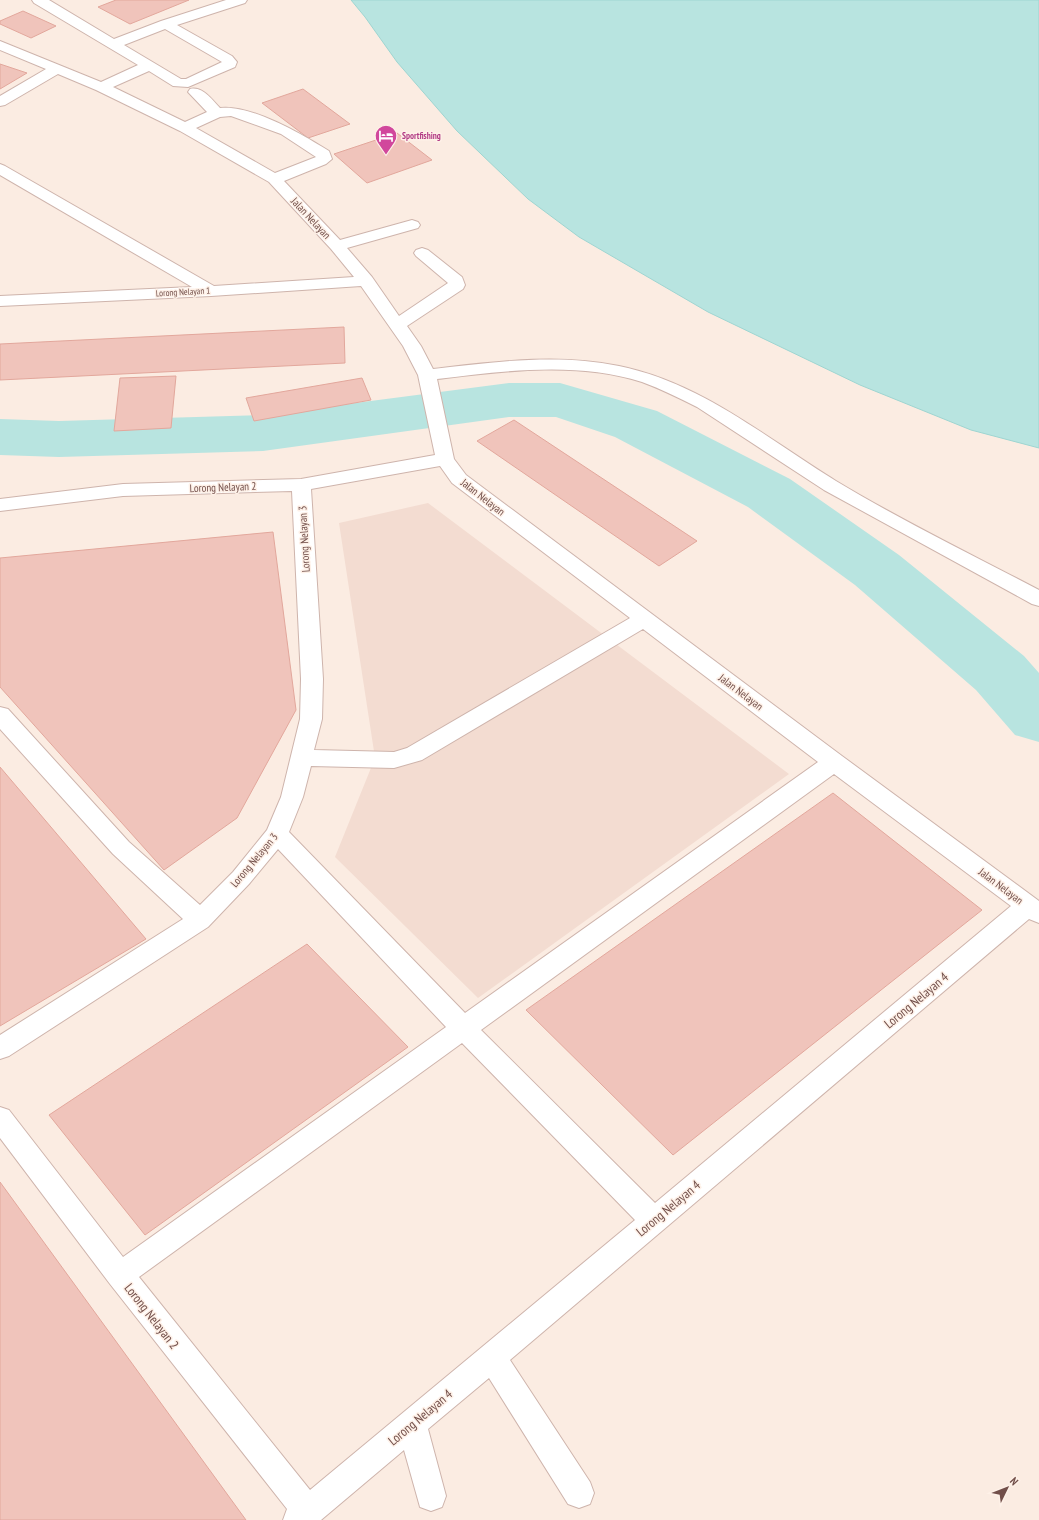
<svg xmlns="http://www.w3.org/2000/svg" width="1039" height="1520" font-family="'PT Sans Narrow',sans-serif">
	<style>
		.residential { fill: #f3dcd1 }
		.water { fill: #b8e4e0; stroke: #9ed5d1 }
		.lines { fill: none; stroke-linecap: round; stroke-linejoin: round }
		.river { fill: #b8e4e0; fill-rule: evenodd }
		.building { fill: #f0c4bb; stroke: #e2a79c }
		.minor-casing { stroke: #ceb4ac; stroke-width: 2 }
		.minor { fill: #fff; fill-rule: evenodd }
		.labels { text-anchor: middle; stroke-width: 3; stroke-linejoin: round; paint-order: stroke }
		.far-hotel-label { font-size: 9px; font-weight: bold; fill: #b23c85; stroke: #fef1e8; text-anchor: start }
		.far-street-label { font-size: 9px; fill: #724f4a; stroke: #fef1e8 }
		.street-label { font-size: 11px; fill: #724f4a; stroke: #fef1e8 }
		.near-street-label { font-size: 13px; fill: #724f4a; stroke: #fef1e8 }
	</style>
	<rect width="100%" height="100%" fill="#fbece2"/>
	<!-- residential -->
	<path class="residential" d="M428,503L789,774L478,998L335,857L375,758L339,523Z"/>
	<!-- water -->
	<path class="water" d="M351,0H1039V448L971,430L860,385L708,312L579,237L528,199L457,131L397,62L365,17Z"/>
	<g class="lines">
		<!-- river -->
		<path class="river" d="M509,383H560L657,411L790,479L899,555L1024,656L1039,673V742L1015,735L976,690L855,585L748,507L615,437L556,417H509L263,451L59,457L0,455V419L59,421L263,415Z"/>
	</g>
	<!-- building -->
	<path class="building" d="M116,0H189L130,24L98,7Z
		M23,11L56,26L31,38L0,24V21Z
		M0,64L27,73L0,89Z
		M303,89L350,124L308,138L262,103Z
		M397,133L432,160L367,183L334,154Z
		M344,327L345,363L0,380V344Z
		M176,376L171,428L114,431L120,378Z
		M362,378L371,400L254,421L246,398Z
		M514,420L697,541L659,566L477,441Z
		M273,532L296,710L237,818L164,870L0,687V558Z
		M0,767L146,939L0,1026Z
		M833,793L982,910L673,1155L526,1010Z
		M307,944L408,1047L145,1235L49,1115Z
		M0,1182L246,1520H0Z"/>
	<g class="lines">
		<!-- minor casing -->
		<g class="minor-casing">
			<path id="minor" d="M32,0H49L114,39L161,21L226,0H247L245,3L177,25L232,56L237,62L235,67L188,87L173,86L149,71L113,87L185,122L207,112L188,92L190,89C203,86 212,100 220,108C251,104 303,135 329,151L332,159L326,164L284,181L340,240L412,220L418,222L420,225L418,228L347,248L372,277L399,316L448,283L416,256L414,253L416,250L422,248L428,250L462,277L465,285L463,289L407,326L421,346L433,369C494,362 558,353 619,366C702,383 766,438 836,481C902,521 971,554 1039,590V606L1032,604L824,490L697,407C679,398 661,389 642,382C576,361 504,371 437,379L454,459L466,475L842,756L1039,901V923L1029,919L510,1360L590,1482L594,1493L590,1504L579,1508L568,1504L489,1378L428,1429L446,1496L442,1507L431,1511L420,1507L404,1450L321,1520H283L287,1509L110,1284L0,1138V1107L9,1110L123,1257L446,1027L278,849L249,884L208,927L9,1056L0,1059V1035L183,919L113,854L0,729V707L8,709L129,842L200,905L233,872L267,830L281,797L300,719L301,679L292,491L123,496L0,511V499L123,484L301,479L435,455L418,375L403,346L361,286L211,296L0,306V296L192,287L0,175V164L5,166L214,286L354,277L331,249L269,182L180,131L96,90L58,74L5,105L0,106V96L46,69L0,50V41L101,82L138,65L34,3ZM165,29L222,62L186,79H181L124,45ZM231,116L281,134L316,157L275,173L196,128L220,117ZM440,466L452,483L630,618L407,748L394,752L314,750L322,719L323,679L311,489ZM643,629L818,762L465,1013L289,832L303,797L311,766L394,768L422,760ZM834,774L1011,906L655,1203L481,1030ZM462,1043L635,1220L310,1490L139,1277Z"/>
		</g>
		<!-- minor -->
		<use href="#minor" class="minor"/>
	</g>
	<!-- icons -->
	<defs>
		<g id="hotel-pin" transform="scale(1.15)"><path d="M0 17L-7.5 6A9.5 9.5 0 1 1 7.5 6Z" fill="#d1479c" stroke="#fef1e8"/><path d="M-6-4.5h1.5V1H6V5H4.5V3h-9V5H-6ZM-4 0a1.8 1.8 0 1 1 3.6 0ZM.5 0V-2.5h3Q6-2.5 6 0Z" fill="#fff"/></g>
	</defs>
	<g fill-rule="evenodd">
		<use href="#hotel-pin" x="386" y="136"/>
	</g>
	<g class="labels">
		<!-- far-hotel labels -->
		<g class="far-hotel-label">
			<text x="402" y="139">Sportfishing</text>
		</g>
		<!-- far-street labels -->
		<g class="far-street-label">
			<text transform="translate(183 292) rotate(-3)" y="3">Lorong Nelayan 1</text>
		</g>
		<!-- street labels -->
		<g class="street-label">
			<text transform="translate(311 218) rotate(47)" y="4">Jalan Nelayan</text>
			<text transform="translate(223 487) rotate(-2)" y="4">Lorong Nelayan 2</text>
			<text transform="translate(483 497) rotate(38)" y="4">Jalan Nelayan</text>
			<text transform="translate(304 539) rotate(-93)" y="4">Lorong Nelayan 3</text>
			<text transform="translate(741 692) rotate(37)" y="4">Jalan Nelayan</text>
			<text transform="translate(254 860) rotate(-50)" y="4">Lorong Nelayan 3</text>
			<text transform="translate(1001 886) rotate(37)" y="4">Jalan Nelayan</text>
		</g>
		<!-- near-street labels -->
		<g class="near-street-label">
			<text transform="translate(916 1000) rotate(-40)" y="5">Lorong Nelayan 4</text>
			<text transform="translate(668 1208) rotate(-40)" y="5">Lorong Nelayan 4</text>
			<text transform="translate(152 1316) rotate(52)" y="5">Lorong Nelayan 2</text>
			<text transform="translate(420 1417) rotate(-40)" y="5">Lorong Nelayan 4</text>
		</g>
	</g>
	<!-- north arrow -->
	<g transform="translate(1007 1488) rotate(47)" stroke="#fef1e8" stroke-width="3" paint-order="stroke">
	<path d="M0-3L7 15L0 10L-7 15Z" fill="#724f4a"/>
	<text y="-6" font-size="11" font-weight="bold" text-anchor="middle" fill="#724f4a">N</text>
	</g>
</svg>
